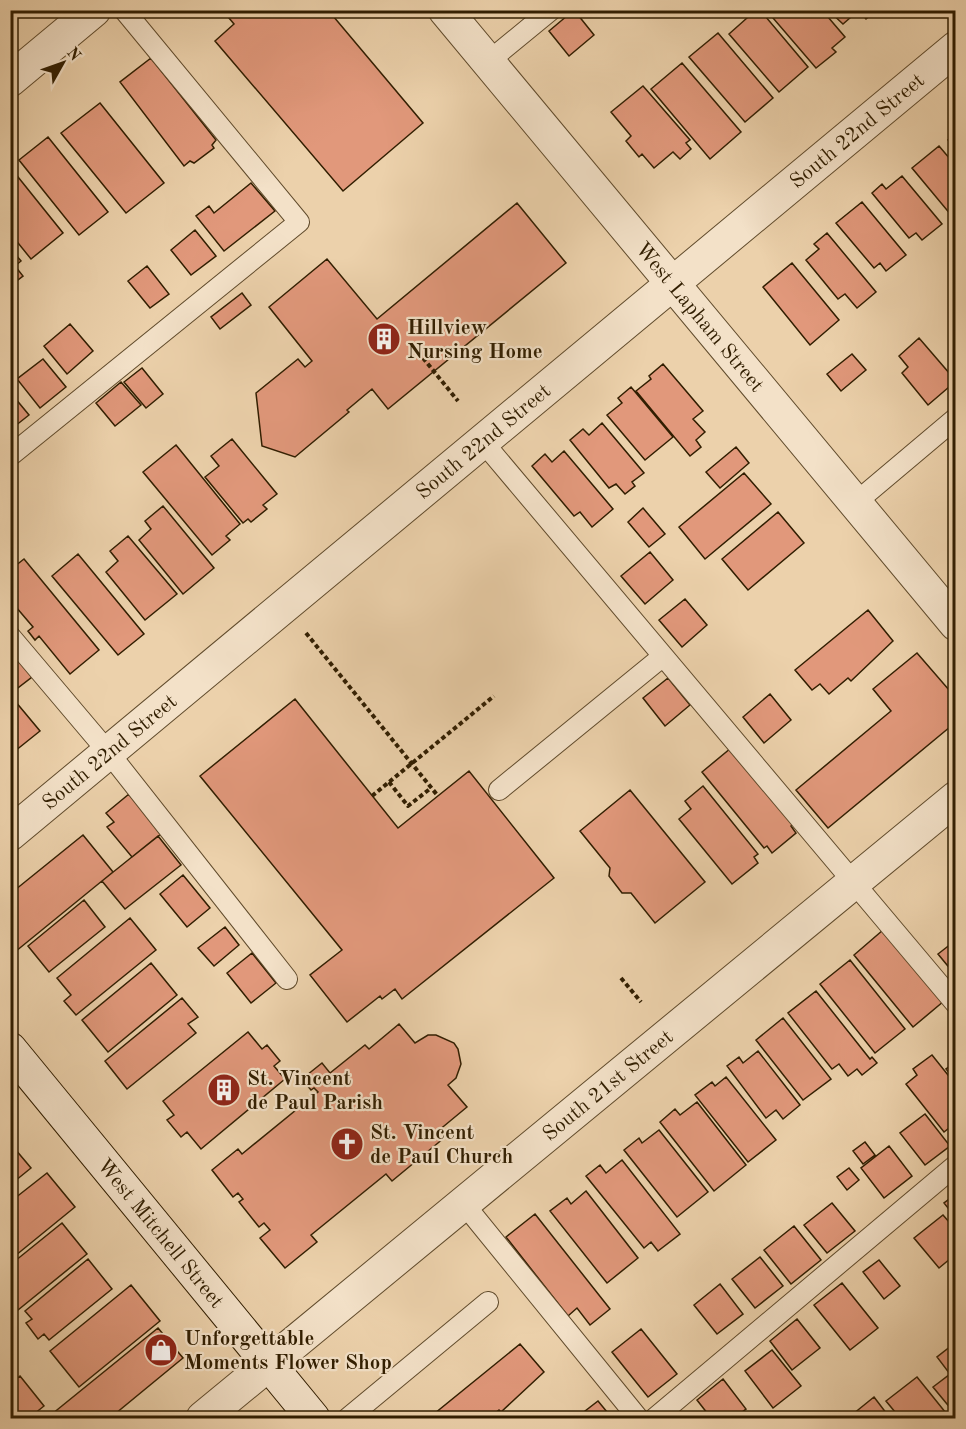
<svg xmlns="http://www.w3.org/2000/svg" width="966" height="1429" font-family="'Old Standard TT',serif">
	<style>
		.building { fill: #e1987b; stroke: #311e01; stroke-width: 1.5 }
		.lines { fill: none; stroke-linecap: round; stroke-linejoin: round }
		.lane-casing { stroke: #604b2c; stroke-width: 22 }
		.street-casing { stroke: #604b2c; stroke-width: 35 }
		.secondary-casing { stroke: #311e01; stroke-width: 35 }
		.path { stroke: #311e01; stroke-width: 4; stroke-dasharray: 4.5 3; stroke-linecap: butt }
		.lane { stroke: #f3e1c8; stroke-width: 20 }
		.street { stroke: #f3e1c8; stroke-width: 33 }
		.secondary { stroke: #f3e1c8; stroke-width: 33 }
		.labels { text-anchor: middle; stroke-width: 4.5; stroke-linejoin: round; paint-order: stroke }
		.street-label { font-size: 21px; fill: #311e01; stroke: #f3e1c8 }
		.poi-label { font-size: 21px; font-weight: bold; fill: #311e01; stroke: #f3e1c8; text-anchor: start }
	</style>
	<rect width="100%" height="100%" fill="#ecd1ab"/>
	<filter id="stains"><feTurbulence type="fractalNoise" baseFrequency=".00333" numOctaves="4"/><feColorMatrix values="0 0 0 0 .2 0 0 0 0 .09 0 0 0 0 .02 0 0 0 .5 -.17"/></filter>
	<radialGradient id="worn" r=".72"><stop offset=".6" stop-color="#630" stop-opacity="0"/><stop offset="1" stop-color="#630" stop-opacity=".3"/></radialGradient>
	<!-- building -->
	<path class="building" d="M238,10H328L423,123L343,191L215,41L234,24L229,18Z
		M574,10L594,35L569,56L549,31Z
		M756,10H760L808,67L779,92L729,34Z
		M822,10L845,37L832,48L836,52L816,68L767,11Z
		M828,10H859L843,24Z
		M859,10H877L866,19Z
		M718,33L773,98L745,122L689,57Z
		M151,58L216,140L212,145L214,148L194,163L190,161L184,166L120,82Z
		M682,63L741,132L710,159L651,89Z
		M643,86L690,140L686,143L691,149L680,159L673,152L654,168L642,154L639,157L626,141L631,136L611,112Z
		M100,103L164,183L126,213L61,133Z
		M956,134V150L948,140Z
		M48,137L108,212L79,235L19,160Z
		M939,146L956,166V221L912,168Z
		M10,167L63,233L31,259L10,233Z
		M902,176L942,224L922,240L916,233L909,238L872,193L882,184L886,189Z
		M251,183L275,211L224,251L196,216L209,206L214,213Z
		M862,202L906,255L886,271L880,263L874,268L836,223Z
		M517,203L566,263L388,409L372,389L347,410L349,412L295,457L262,446L256,393L298,359L305,367L312,361L269,307L327,259L377,319Z
		M195,230L216,256L191,275L171,250Z
		M827,233L876,292L857,308L845,294L838,299L806,260L819,249L814,244Z
		M10,248L21,261L15,266L23,276L10,286Z
		M792,263L839,320L810,345L763,287Z
		M147,266L169,294L150,308L128,281Z
		M242,293L251,305L220,329L211,317Z
		M70,324L93,351L67,374L44,346Z
		M919,338L956,381L928,405L902,373L908,367L899,356Z
		M852,354L866,370L841,391L827,374Z
		M43,359L66,387L40,408L17,379Z
		M663,364L703,411L693,419L705,432L696,440L701,447L690,456L636,391L651,379L649,376Z
		M142,368L163,394L146,408L124,382Z
		M121,382L141,405L115,426L96,403Z
		M631,387L673,437L645,460L607,415L622,403L618,398Z
		M10,392L29,415L10,430Z
		M602,423L644,473L632,482L635,486L625,494L616,484L609,488L570,440L583,429L589,435Z
		M232,439L277,494L263,505L267,509L251,522L248,519L243,523L205,477L219,466L211,456Z
		M176,445L240,524L226,536L230,540L212,555L143,472Z
		M736,447L749,463L720,488L706,472Z
		M564,451L613,509L592,527L580,512L574,516L532,466L545,454L552,462Z
		M744,473L771,504L705,559L679,527Z
		M163,506L214,568L183,594L139,540L151,529L145,521Z
		M643,508L665,534L649,547L628,522Z
		M778,512L804,543L748,590L722,559Z
		M128,536L177,594L145,620L106,572L118,561L110,551Z
		M650,552L673,580L645,604L621,576Z
		M78,554L144,634L118,655L52,576Z
		M24,559L99,650L70,674L39,636L35,640L28,631L33,627L10,600V570Z
		M685,599L707,625L682,647L659,620Z
		M868,610L893,641L851,681L848,678L829,694L820,684L812,690L795,670Z
		M917,653L956,698V722L828,828L796,790L891,711L873,689Z
		M15,654L32,677L10,694V658Z
		M668,678L690,705L665,726L643,698Z
		M770,694L791,720L764,743L743,717Z
		M10,695L40,731L10,755Z
		M295,699L398,828L469,771L554,878L402,999L395,989L382,999L380,996L347,1022L310,975L342,950L200,776Z
		M731,748L793,824L791,826L796,833L772,853L767,846L764,848L702,772Z
		M703,786L758,854L754,857L758,863L732,884L679,819L691,809L685,801Z
		M630,790L705,882L655,923L631,893H622L609,876L610,868L580,831Z
		M129,794L161,834L132,857L107,827L114,822L106,813Z
		M83,835L113,872L10,956V894Z
		M158,836L181,865L125,909L102,881Z
		M183,875L210,908L187,927L160,894Z
		M84,900L105,927L49,972L28,946Z
		M130,918L156,950L76,1015L64,1001L71,995L57,978Z
		M225,927L239,945L214,966L198,948Z
		M883,930L944,1001L913,1027L854,955Z
		M956,940V976L938,954Z
		M252,953L276,983L251,1003L227,973Z
		M850,960L905,1029L875,1053L820,984Z
		M151,963L177,995L108,1052L82,1020Z
		M816,991L870,1059L872,1057L877,1063L862,1075L857,1069L848,1076L839,1064L832,1069L788,1013Z
		M182,998L198,1017L188,1024L196,1033L127,1089L105,1061Z
		M783,1018L831,1079L803,1100L756,1040Z
		M399,1024L415,1043L428,1035H436L454,1043L458,1049L461,1064L456,1078L448,1085L467,1107L438,1131L444,1138L392,1181L386,1174L311,1235L317,1242L285,1268L260,1238L270,1230L264,1223L259,1227L239,1202L243,1199L238,1193L233,1197L212,1170L238,1149L242,1154L318,1092L314,1088L311,1090L302,1079L322,1063L330,1073L365,1045L369,1049Z
		M248,1032L262,1049L267,1045L280,1061L274,1066L285,1079L201,1149L187,1132L181,1137L167,1120L174,1115L163,1101Z
		M758,1051L800,1105L783,1119L776,1110L766,1118L727,1066L739,1057L743,1063Z
		M932,1055L956,1085V1128L953,1125L944,1132L906,1084L917,1075L913,1069Z
		M956,1062V1081L946,1069Z
		M726,1077L776,1140L748,1162L695,1095L712,1082L715,1086Z
		M697,1102L746,1165L714,1191L660,1122L675,1109L680,1115Z
		M925,1114L950,1146L925,1165L900,1133Z
		M659,1130L708,1192L677,1217L624,1150L639,1138L642,1143Z
		M865,1142L875,1155L863,1164L853,1151Z
		M10,1143L31,1168L10,1185Z
		M889,1146L912,1176L884,1198L861,1168Z
		M622,1160L680,1234L658,1251L651,1242L644,1248L586,1176L600,1165L606,1173Z
		M849,1168L859,1180L847,1190L837,1177Z
		M47,1173L75,1207L10,1260V1202Z
		M586,1191L638,1258L607,1283L550,1211L567,1198L571,1204Z
		M956,1194V1218L944,1203Z
		M832,1203L855,1231L827,1253L804,1225Z
		M535,1214L610,1309L590,1325L577,1308L568,1316L506,1237Z
		M943,1215L956,1230V1254L939,1268L914,1238Z
		M62,1223L87,1254L18,1310L10,1300V1265Z
		M794,1226L821,1260L791,1284L764,1250Z
		M760,1257L783,1286L755,1308L732,1279Z
		M88,1259L112,1289L49,1340L44,1334L38,1339L26,1323L32,1319L25,1311Z
		M879,1260L900,1286L884,1299L863,1272Z
		M842,1283L878,1328L850,1350L814,1305Z
		M720,1284L743,1314L717,1334L694,1305Z
		M131,1285L160,1321L79,1387L50,1351Z
		M797,1319L820,1348L792,1370L770,1341Z
		M158,1328L183,1358L110,1418H56L52,1414Z
		M641,1329L677,1374L648,1397L612,1352Z
		M520,1344L544,1372L501,1412L499,1410L489,1418H429Z
		M951,1346L956,1352V1415L933,1387L950,1374L937,1357Z
		M772,1350L801,1386L773,1408L745,1371Z
		M20,1376L44,1406L29,1418H10V1384Z
		M917,1377L950,1418H900L886,1401Z
		M723,1379L746,1409L734,1418H711L697,1400Z
		M874,1397L890,1418H857L853,1414Z
		M598,1401L612,1418H576Z"/>
	<g class="lines">
		<!-- lane casing -->
		<g class="lane-casing">
			<path id="lane" d="M489,61L551,10
				M483,442L956,1004
				M10,456L299,222L124,10
				M854,504L956,418
				M10,636L109,753L287,979
				M499,790L662,657
				M464,1204L638,1418
				M348,1418L488,1302
				M655,1418L956,1165"/>
		</g>
		<!-- street casing -->
		<g class="street-casing">
			<g id="street">
				<path id="s1" d="M445,10L956,624"/>
				<path d="M10,80L94,10"/>
				<path id="s2" d="M10,834L956,48"/>
				<path id="s3" d="M203,1418L956,798"/>
			</g>
		</g>
		<!-- secondary casing -->
		<g class="secondary-casing">
			<g id="secondary">
				<path id="s4" d="M10,1049L313,1418"/>
			</g>
		</g>
		<!-- path -->
		<path class="path" d="M423,358L458,401
			M306,633L438,796
			M389,782L408,806L431,788
			M372,796L494,696
			M621,978L641,1002"/>
		<!-- lane -->
		<use href="#lane" class="lane"/>
		<!-- street -->
		<use href="#street" class="street"/>
		<!-- secondary -->
		<use href="#secondary" class="secondary"/>
	</g>
	<!-- icons -->
	<defs>
		<g id="building-disc" transform="scale(1.725)"><circle r="9.5" fill="#8f2418" stroke="#f3e1c8"/><path d="M-4-6H4V6H1V3H-1V6H-4ZM-2.5-4.3h1.7v1.8h-1.7ZM.8-4.3h1.7v1.8H.8ZM-2.5-1h1.7V.8h-1.7ZM.8-1h1.7V.8H.8Z" fill="#fff"/></g>
		<g id="church-disc" transform="scale(1.725)"><circle r="9.5" fill="#8f2418" stroke="#f3e1c8"/><path d="M-1.2-6h2.4v3.5h3.3v2.4h-3.3V6h-2.4V-.1h-3.3v-2.4h3.3Z" fill="#fff"/></g>
		<g id="shop-disc" transform="scale(1.725)"><circle r="9.5" fill="#8f2418" stroke="#f3e1c8"/><path d="M-5-2.5h2.3a2.7 3.5 0 0 1 5.4 0H5L5.5 6h-11ZM-1.5-2.5h3a1.5 2.3 0 0 0-3 0Z" fill="#fff"/></g>
	</defs>
	<g fill-rule="evenodd">
		<use href="#building-disc" x="384" y="339"/>
		<use href="#building-disc" x="224" y="1090"/>
		<use href="#church-disc" x="347" y="1144"/>
		<use href="#shop-disc" x="161" y="1350"/>
	</g>
	<g class="labels">
		<!-- street labels -->
		<g class="street-label">
			<text dy="7" stroke="none"><textPath href="#s2" startOffset="1101">South 22nd Street</textPath></text>
			<text dy="7" stroke="none"><textPath href="#s1" startOffset="399">West Lapham Street</textPath></text>
			<text dy="7" stroke="none"><textPath href="#s2" startOffset="615">South 22nd Street</textPath></text>
			<text dy="7" stroke="none"><textPath href="#s2" startOffset="129">South 22nd Street</textPath></text>
			<text dy="7" stroke="none"><textPath href="#s3" startOffset="524">South 21st Street</textPath></text>
			<text dy="7" stroke="none"><textPath href="#s4" startOffset="238">West Mitchell Street</textPath></text>
		</g>
		<!-- poi labels -->
		<g class="poi-label">
			<text x="407" y="334">Hillview<tspan x="407" dy="24">Nursing Home</tspan></text>
			<text x="247" y="1085">St. Vincent<tspan x="247" dy="24">de Paul Parish</tspan></text>
			<text x="370" y="1139">St. Vincent<tspan x="370" dy="24">de Paul Church</tspan></text>
			<text x="184" y="1345">Unforgettable<tspan x="184" dy="24">Moments Flower Shop</tspan></text>
		</g>
	</g>
	<!-- margin -->
	<rect width="966" height="1429" fill="none" stroke="#ecd1ab" stroke-width="36"/>
	<rect x="12" y="12" width="942" height="1405" fill="none" stroke="#311e01" stroke-width="3"/>
	<rect x="18" y="18" width="930" height="1393" fill="none" stroke="#311e01" stroke-width="1.5"/>
	<!-- north arrow -->
	<g transform="translate(63 63) rotate(50)" stroke="#f3e1c8" stroke-width="4.5" paint-order="stroke">
	<path d="M0-4.5L10 22L0 15L-10 22Z" fill="#311e01"/>
	<text y="-9" font-size="16" font-weight="bold" text-anchor="middle" fill="#311e01">N</text>
	</g>
	<rect width="100%" height="100%" filter="url(#stains)"/>
	<rect width="100%" height="100%" fill="url(#worn)"/>
</svg>
